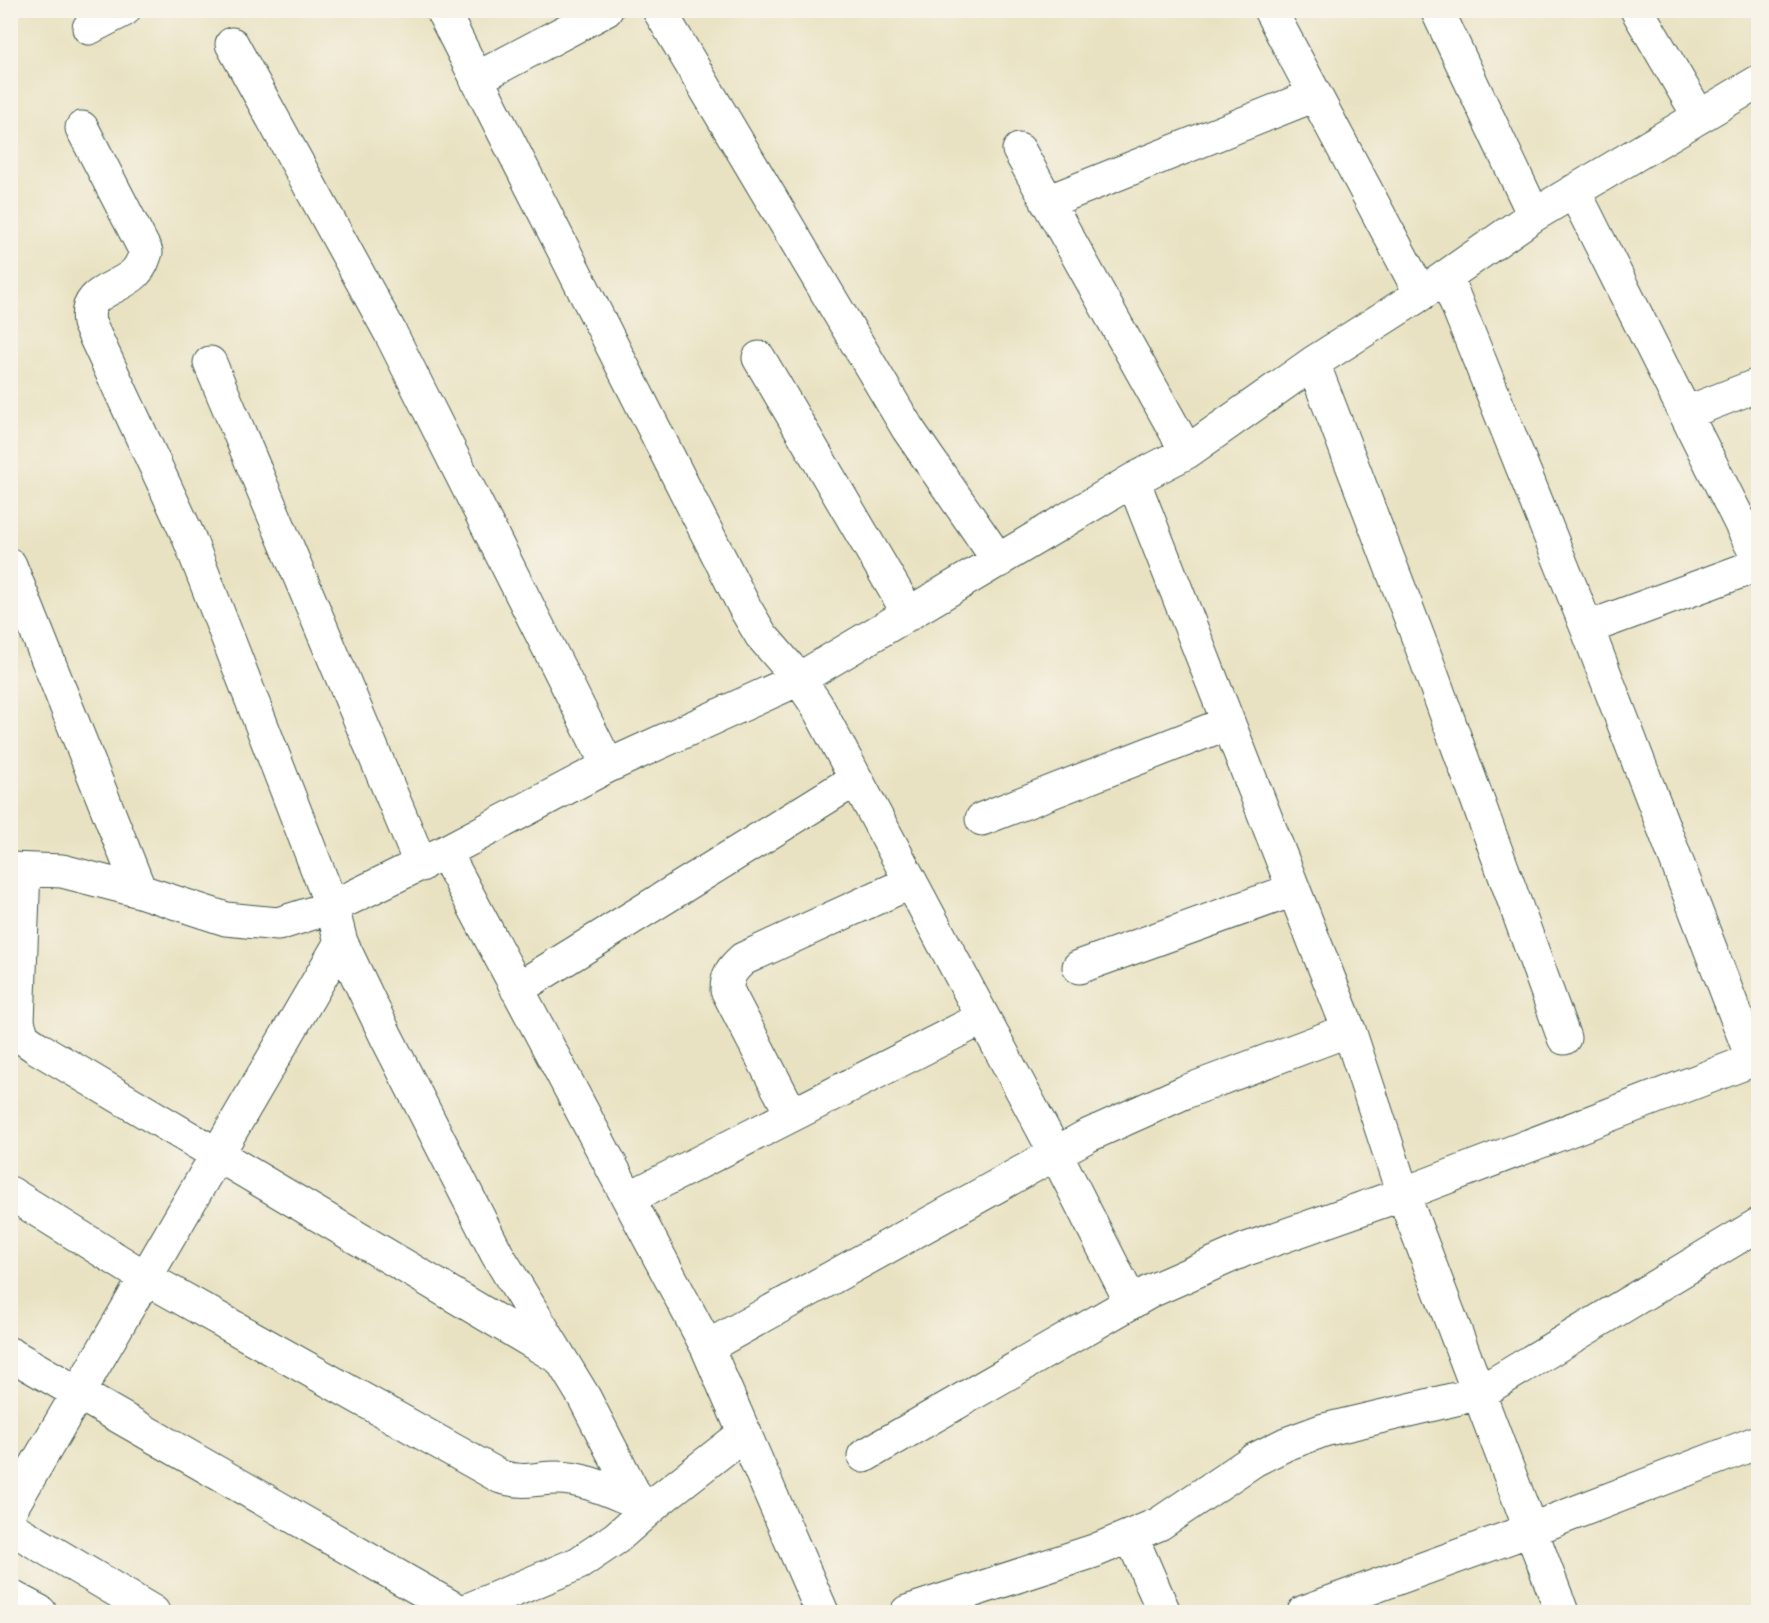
<svg xmlns="http://www.w3.org/2000/svg" width="1769" height="1623" font-family="Vollkorn,serif">
	<style>
		.lines { fill: none; stroke-linecap: round; stroke-linejoin: round }
		.minor-casing { stroke: #3d5649; stroke-width: 35 }
		.minor { stroke: #fff; stroke-width: 33 }
	</style>
	<rect width="100%" height="100%" fill="#f7f3e8"/>
	<filter id="ink" filterUnits="userSpaceOnUse"><feTurbulence type="fractalNoise" baseFrequency=".0167" numOctaves="2"/><feDisplacementMap in="SourceGraphic" scale="12" xChannelSelector="R" yChannelSelector="G"/><feConvolveMatrix kernelMatrix="1 2 1 2 8 2 1 2 1" color-interpolation-filters="sRGB"/></filter>
	<filter id="wash" filterUnits="userSpaceOnUse"><feTurbulence type="fractalNoise" baseFrequency=".008" numOctaves="4" result="noise"/><feDisplacementMap in="SourceGraphic" scale="24" xChannelSelector="R" yChannelSelector="G"/><feGaussianBlur stdDeviation="1.35" result="paint"/><feColorMatrix in="noise" values="0 0 0 0 0 0 0 0 0 0 0 0 0 0 0 0 0 1.4 0 .05"/><feComposite in="paint" operator="in"/></filter>
	<g filter="url(#wash)">
		<rect width="100%" height="100%" fill="#e9e2c2"/>
	</g>
	<g filter="url(#ink)">
		<g class="lines">
			<!-- minor casing -->
			<g class="minor-casing">
				<path id="minor" d="M442,10L745,608L761,635L799,679L816,704L1056,1154L1131,1302
					M659,10L908,429L999,561
					M1270,10L1421,294
					M1437,10L1534,215
					M1637,10L1699,116
					M89,28L124,10
					M232,44L390,332L608,766
					M476,79L606,10
					M82,128L146,252C143,261 141,267 135,273C117,291 83,290 89,323L189,538L332,907L341,942L386,1036L497,1254L584,1397L644,1513
					M1019,150L1187,452
					M1574,191L1758,558
					M1047,202L1315,95
					M1446,277L1587,628L1753,1060
					M759,358L909,614
					M210,363L421,865
					M1313,363L1421,645L1564,1038
					M1686,413L1758,385
					M1133,480L1349,1030L1403,1194L1562,1612
					M10,565L140,891
					M1587,628L1758,565
					M982,819L1228,723
					M445,852L707,1347L822,1612
					M10,869L62,871L140,891L226,919L278,924L332,907L445,852L608,766L799,679L1133,480L1187,452L1313,363L1421,294L1534,215L1758,82
					M24,870L18,1022L23,1038L36,1047L556,1356
					M1079,967L1293,890
					M517,989L856,779
					M792,1115L727,990C727,975 732,969 743,959L911,882
					M10,1193L146,1278L501,1477C524,1484 535,1478 557,1478C585,1478 612,1492 638,1502
					M629,1198L983,1018
					M707,1347L1087,1136L1185,1092L1349,1030
					M10,1354L460,1612
					M864,1456L1151,1291L1244,1250L1403,1194L1758,1058
					M10,1510L341,942
					M10,1527L153,1612
					M1131,1536L1164,1612
					M10,1596L40,1612
					M463,1612L579,1563L616,1538L658,1501L745,1433
					M907,1612L1094,1551L1159,1524L1254,1460L1286,1444L1324,1430L1477,1394L1758,1225
					M1304,1612L1530,1530L1758,1442"/>
			</g>
			<!-- minor -->
			<use href="#minor" class="minor"/>
		</g>
	</g>
	<!-- margin -->
	<rect width="1769" height="1623" fill="none" stroke="#f7f3e8" stroke-width="36"/>
</svg>
